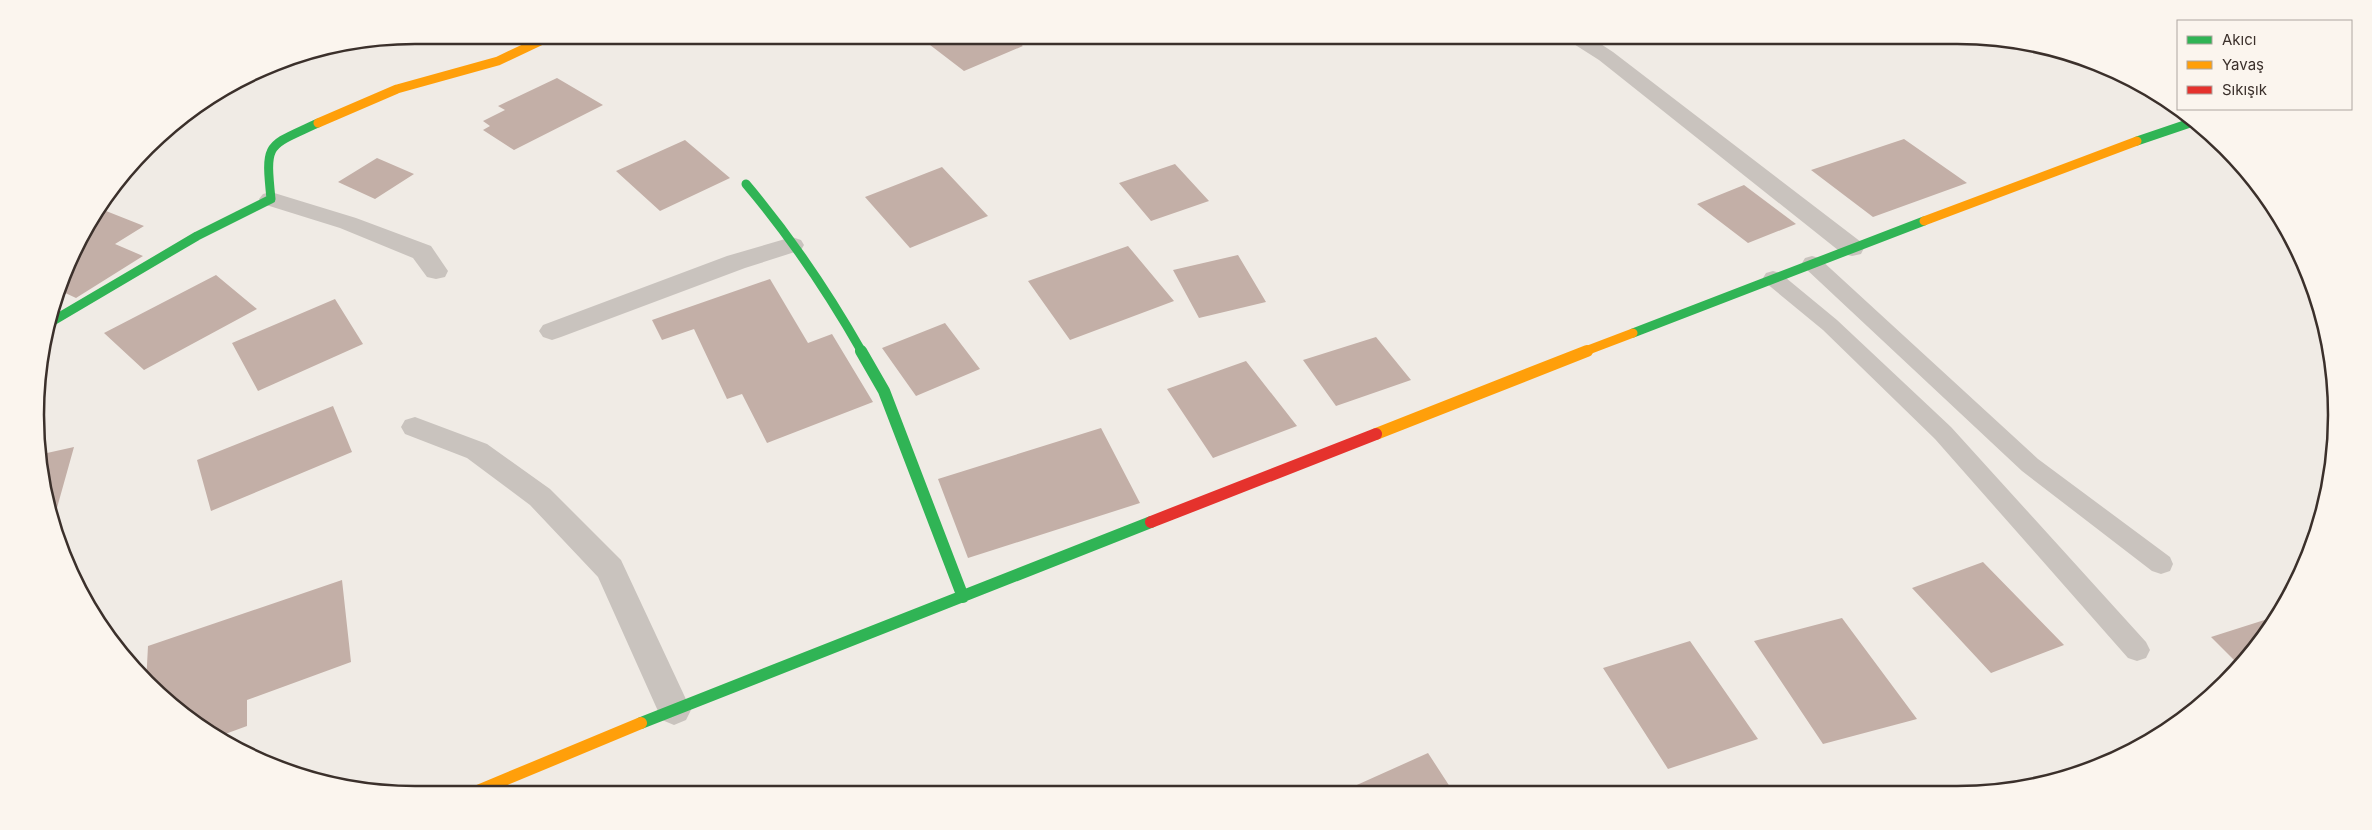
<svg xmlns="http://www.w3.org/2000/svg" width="2372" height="830" font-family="Inter,sans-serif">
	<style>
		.building { fill: #c3afa7 }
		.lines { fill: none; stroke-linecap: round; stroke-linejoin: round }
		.lane { fill: #c9c3be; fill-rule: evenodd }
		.street { fill: #c9c3be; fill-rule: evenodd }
		.fast-far1 { stroke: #30b455; stroke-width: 9 }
		.fast { stroke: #30b455; stroke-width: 12 }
		.slow-far1 { stroke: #ff9f0a; stroke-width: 9 }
		.slow { stroke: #ff9f0a; stroke-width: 12 }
		.jam { stroke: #e5322d; stroke-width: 12 }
		.rim { fill: none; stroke: #3b302b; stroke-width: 2.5 }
	</style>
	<rect width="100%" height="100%" fill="#f0ebe5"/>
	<!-- building -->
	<path class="building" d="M917,35H1008L1023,46L964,71Z
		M557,78L603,105L514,150L483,130L490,126L483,121L505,110L498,106Z
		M1904,139L1967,183L1873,217L1811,170Z
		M685,140L730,178L660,211L616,171Z
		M377,158L414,174L375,199L338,182Z
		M1175,164L1209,201L1151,221L1119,183Z
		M942,167L988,216L910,248L865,197Z
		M1744,185L1796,224L1748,243L1697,204Z
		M101,209L144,226L115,244L143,256L76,298L61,291L74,247L96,212Z
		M1128,246L1174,301L1070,340L1028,281Z
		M1238,255L1266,302L1199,318L1173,270Z
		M216,275L257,309L144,370L104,333Z
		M770,279L808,343L832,334L873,402L767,443L742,394L727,399L694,329L662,340L652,320Z
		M335,299L363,344L258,391L232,343Z
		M945,323L980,369L916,396L882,348Z
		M1376,337L1411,380L1336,406L1303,360Z
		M1246,361L1297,426L1213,458L1167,389Z
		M333,406L352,452L211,511L197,460Z
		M1101,428L1140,503L968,558L938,479Z
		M74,447L55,515L49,516L38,455Z
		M1983,562L2064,645L1991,673L1912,588Z
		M342,580L351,662L247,700V726L217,737L204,731L146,684L148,646Z
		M2277,616L2238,664L2211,637Z
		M1842,618L1917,719L1823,744L1754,641Z
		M1690,641L1758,739L1668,769L1603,668Z
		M1428,753L1454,793H1339Z"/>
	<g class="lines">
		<!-- lane -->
		<path class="lane" d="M1812,256L1819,258L2038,459L2170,557L2173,564L2170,571L2161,574L2152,571L2022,471L1805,268L1802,263L1805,258Z
			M1773,271L1780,273L1837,320L1951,427L2146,642L2150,650L2146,658L2137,661L2128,658L1935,439L1823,330L1766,283L1763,278L1766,273Z"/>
		<!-- street -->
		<path class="street" d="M1563,35H1587L1613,52L1861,242L1864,248L1861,254L1852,256L1843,254L1599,60L1566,39Z
			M271,192L356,218L431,246L448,271L445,277L436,279L427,277L413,258L340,228L263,204L259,199L263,194Z
			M792,237L801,240L804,245L801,250L745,268L561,337L552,340L543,337L539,331L543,325L727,256Z
			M415,417L487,444L550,489L621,560L691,710L686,720L674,725L662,720L598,577L530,505L467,458L405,434L401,427L405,420Z"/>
		<!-- fast-far1 -->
		<path class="fast-far1" d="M2137,141L2196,121
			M746,184C790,236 829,294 862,352
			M51,322L197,236L271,199C265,141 267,147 318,123
			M1633,333L1924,221"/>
		<!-- fast -->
		<path class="fast" d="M861,351L884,391L963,597
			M641,723L1151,522"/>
		<!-- slow-far1 -->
		<path class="slow-far1" d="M318,123L397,89L498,61L553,35
			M1924,221L2137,141
			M1583,352L1633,333"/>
		<!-- slow -->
		<path class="slow" d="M1376,434L1587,351
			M468,795L641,723"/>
		<!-- jam -->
		<path class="jam" d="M1151,522L1376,434"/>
	</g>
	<!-- crop -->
	<path d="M0 0H2372V830H0ZM415 44H1957A371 371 0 0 1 2328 415V415A371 371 0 0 1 1957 786H415A371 371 0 0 1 44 415V415A371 371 0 0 1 415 44Z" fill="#fbf5ee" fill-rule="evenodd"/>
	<path class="rim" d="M415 44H1957A371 371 0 0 1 2328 415V415A371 371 0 0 1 1957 786H415A371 371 0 0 1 44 415V415A371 371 0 0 1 415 44Z"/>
	<!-- legend -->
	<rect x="2177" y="20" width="175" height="90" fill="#fbf5ee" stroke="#aea6a0"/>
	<rect x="2187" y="36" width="25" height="8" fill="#30b455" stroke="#aea6a0"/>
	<text x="2222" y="45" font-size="15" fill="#3b302b">Akıcı</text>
	<rect x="2187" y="61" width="25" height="8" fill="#ff9f0a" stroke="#aea6a0"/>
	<text x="2222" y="70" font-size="15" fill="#3b302b">Yavaş</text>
	<rect x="2187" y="86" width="25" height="8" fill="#e5322d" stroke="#aea6a0"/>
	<text x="2222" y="95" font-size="15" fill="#3b302b">Sıkışık</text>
</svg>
